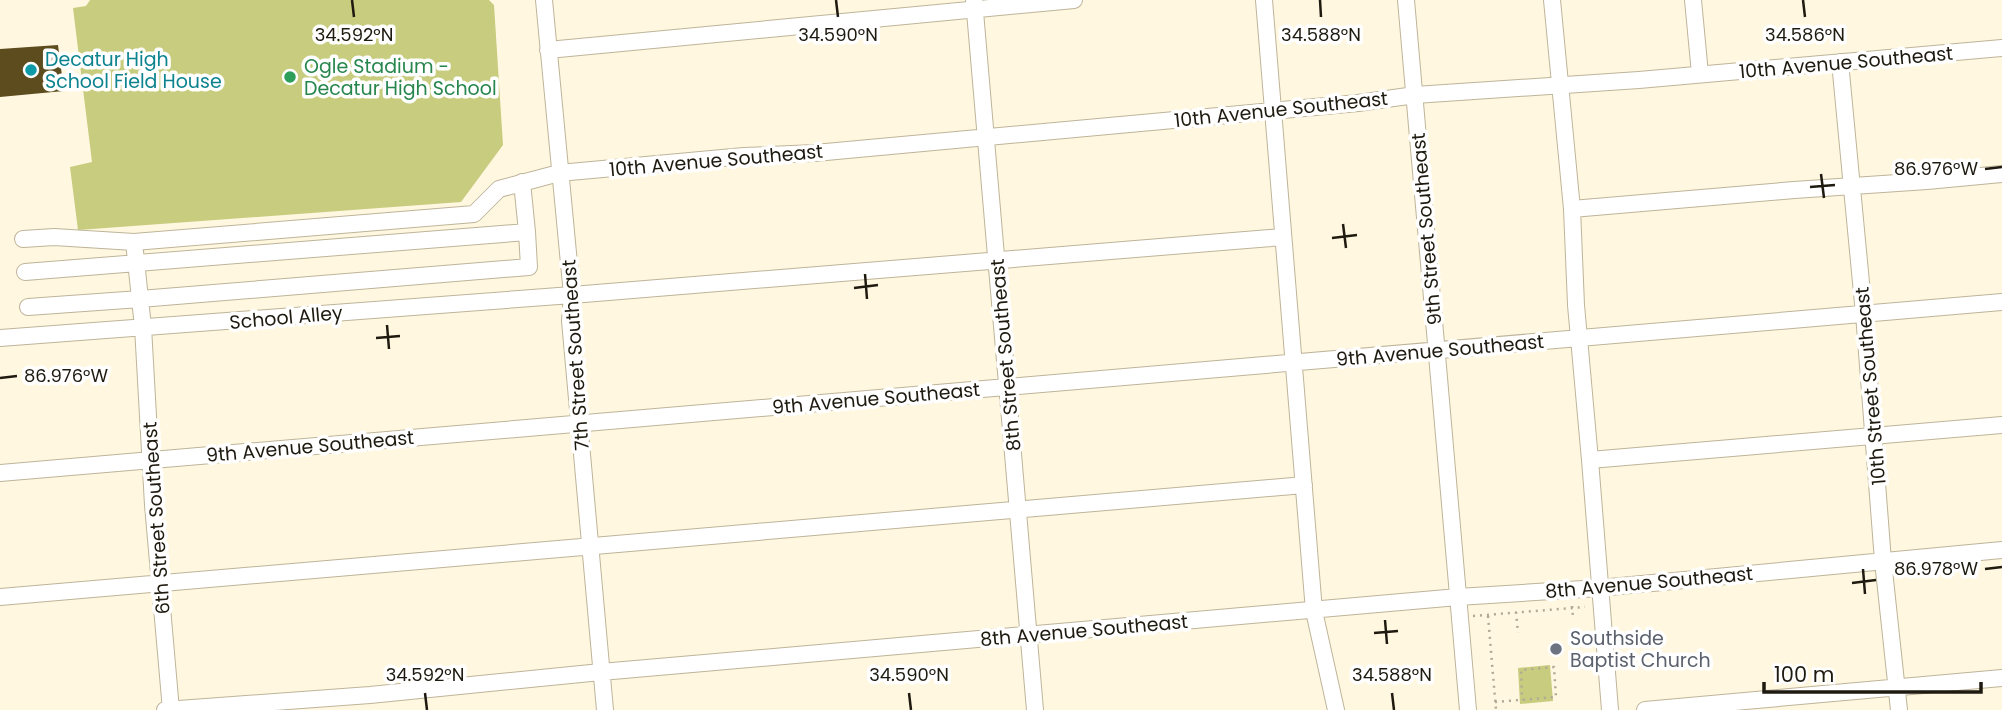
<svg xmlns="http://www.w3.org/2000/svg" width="2002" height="710" font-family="Poppins,sans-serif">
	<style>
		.green { fill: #c8cc7e }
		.building { fill: #5d4c1d }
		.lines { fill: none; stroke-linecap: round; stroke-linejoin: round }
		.minor-casing { stroke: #beb499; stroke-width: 18 }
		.path { stroke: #b0a997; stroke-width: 2.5; stroke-dasharray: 2 5; stroke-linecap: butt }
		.minor { stroke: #fff; stroke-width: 16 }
		.ticks { fill: none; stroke: #1e1a10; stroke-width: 2.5 }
		.culture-dot { fill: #0f9aa8; stroke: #fff; stroke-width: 2.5 }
		.leisure-dot { fill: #2e9e5b; stroke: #fff; stroke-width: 2.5 }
		.worship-dot { fill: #6b7280; stroke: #fff; stroke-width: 2.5 }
		.labels { text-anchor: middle; stroke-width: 7; stroke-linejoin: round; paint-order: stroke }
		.culture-label { font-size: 19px; fill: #0d838f; stroke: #fff; text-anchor: start }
		.street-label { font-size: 19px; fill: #1e1a10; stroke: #fff }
		.leisure-label { font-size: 19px; fill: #27864d; stroke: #fff; text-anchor: start }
		.worship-label { font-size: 19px; fill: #5b616d; stroke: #fff; text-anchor: start }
		.ticks-label { font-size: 18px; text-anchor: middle; fill: #1e1a10; stroke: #fff; stroke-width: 7; stroke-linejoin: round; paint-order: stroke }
	</style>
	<rect width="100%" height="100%" fill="#fff7e0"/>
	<!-- green -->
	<path class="green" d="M90,0H489L494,5L503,145L461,202L78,230L70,167L92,162L73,8L86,6Z
		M1550,665L1553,701L1520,704L1518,668Z"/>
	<!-- building -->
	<path class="building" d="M58,45L64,91L0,97V49Z"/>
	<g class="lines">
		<!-- minor casing -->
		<g class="minor-casing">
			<path id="minor" d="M544,0L572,295L570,321L605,710
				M974,0L1035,710
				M1264,0L1314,611L1336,710
				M1406,0L1468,710
				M1552,0L1572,209L1576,305L1590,460L1610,710
				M1693,0L1700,74
				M548,50L1074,0
				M1840,62L1864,314L1883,561L1899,710
				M522,182L527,232
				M1572,209L1794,190L1927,181L2002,174
				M23,239L54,237L134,242L143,327L153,505L171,710
				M134,242L474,214L499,189L559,173L744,156L815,153L1358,103L1415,95L1639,80L2002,48
				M25,272L527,232L529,267L140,299L28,307
				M0,338L572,295L1283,237
				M1590,460L2002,425
				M0,473L2002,302
				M0,597L1304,485
				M165,710L370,695L601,672L1458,597L1599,588L2002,550
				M1645,710L2002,678"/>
		</g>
		<!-- path -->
		<path class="path" d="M1572,606L1573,617
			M1516,612L1518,633
			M1473,616L1585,607
			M1488,616L1496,710
			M1495,702L1556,697L1554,667L1521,670L1522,700"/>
		<!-- minor -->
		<use href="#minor" class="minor"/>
	</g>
	<!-- ticks -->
	<path class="ticks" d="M352,0L354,17M836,0L838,17M1320,0L1321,17M1803,0L1805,17M1985,169L2002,167M1821,174L1824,198M1810,187L1835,185M1343,224L1346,248M1332,238L1357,235M865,274L867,299M854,288L878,285M387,325L389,349M376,338L400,336M0,378L17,376M1863,569L1865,594M1985,569L2002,567M1852,583L1876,580M1385,620L1387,644M1374,633L1398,631M425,693L427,710M909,693L911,710M1392,693L1394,710"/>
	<!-- markers -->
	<circle class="culture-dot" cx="31" cy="70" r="7"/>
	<circle class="leisure-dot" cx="290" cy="77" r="7"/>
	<circle class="worship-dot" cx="1556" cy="649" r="7"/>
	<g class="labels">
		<!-- culture labels -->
		<g class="culture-label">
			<text x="45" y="66">Decatur High<tspan x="45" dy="22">School Field House</tspan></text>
		</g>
		<!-- street labels -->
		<g class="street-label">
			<text transform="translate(1846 62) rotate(-5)" y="7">10th Avenue Southeast</text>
			<text transform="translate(1281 109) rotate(-6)" y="7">10th Avenue Southeast</text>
			<text transform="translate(716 160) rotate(-5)" y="7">10th Avenue Southeast</text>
			<text transform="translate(1426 229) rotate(-95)" y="7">9th Street Southeast</text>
			<text transform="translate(286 317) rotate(-5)" y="7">School Alley</text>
			<text transform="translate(1440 350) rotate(-5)" y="7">9th Avenue Southeast</text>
			<text transform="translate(575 355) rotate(-94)" y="7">7th Street Southeast</text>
			<text transform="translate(1005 355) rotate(-95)" y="7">8th Street Southeast</text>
			<text transform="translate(1870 386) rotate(-95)" y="7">10th Street Southeast</text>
			<text transform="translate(876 398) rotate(-5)" y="7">9th Avenue Southeast</text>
			<text transform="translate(310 446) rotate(-5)" y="7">9th Avenue Southeast</text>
			<text transform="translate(156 518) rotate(-94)" y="7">6th Street Southeast</text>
			<text transform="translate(1649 582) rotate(-5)" y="7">8th Avenue Southeast</text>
			<text transform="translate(1084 630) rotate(-5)" y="7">8th Avenue Southeast</text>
		</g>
		<!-- leisure labels -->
		<g class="leisure-label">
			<text x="304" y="73">Ogle Stadium -<tspan x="304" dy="22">Decatur High School</tspan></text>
		</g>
		<!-- worship labels -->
		<g class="worship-label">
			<text x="1570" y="645">Southside<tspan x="1570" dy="22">Baptist Church</tspan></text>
		</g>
	</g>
	<g class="ticks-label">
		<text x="354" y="41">34.592°N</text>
		<text x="838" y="41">34.590°N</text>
		<text x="1321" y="41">34.588°N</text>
		<text x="1805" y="41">34.586°N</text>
		<text x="1936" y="175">86.976°W</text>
		<text x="66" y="382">86.976°W</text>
		<text x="1936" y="575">86.978°W</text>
		<text x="425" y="681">34.592°N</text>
		<text x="909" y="681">34.590°N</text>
		<text x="1392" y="681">34.588°N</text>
	</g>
	<!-- scale -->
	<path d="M1764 682v10h217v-10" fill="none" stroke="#1e1a10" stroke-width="3.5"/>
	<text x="1774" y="682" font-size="21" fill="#1e1a10" stroke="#ffffff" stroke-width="5" paint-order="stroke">100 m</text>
</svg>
